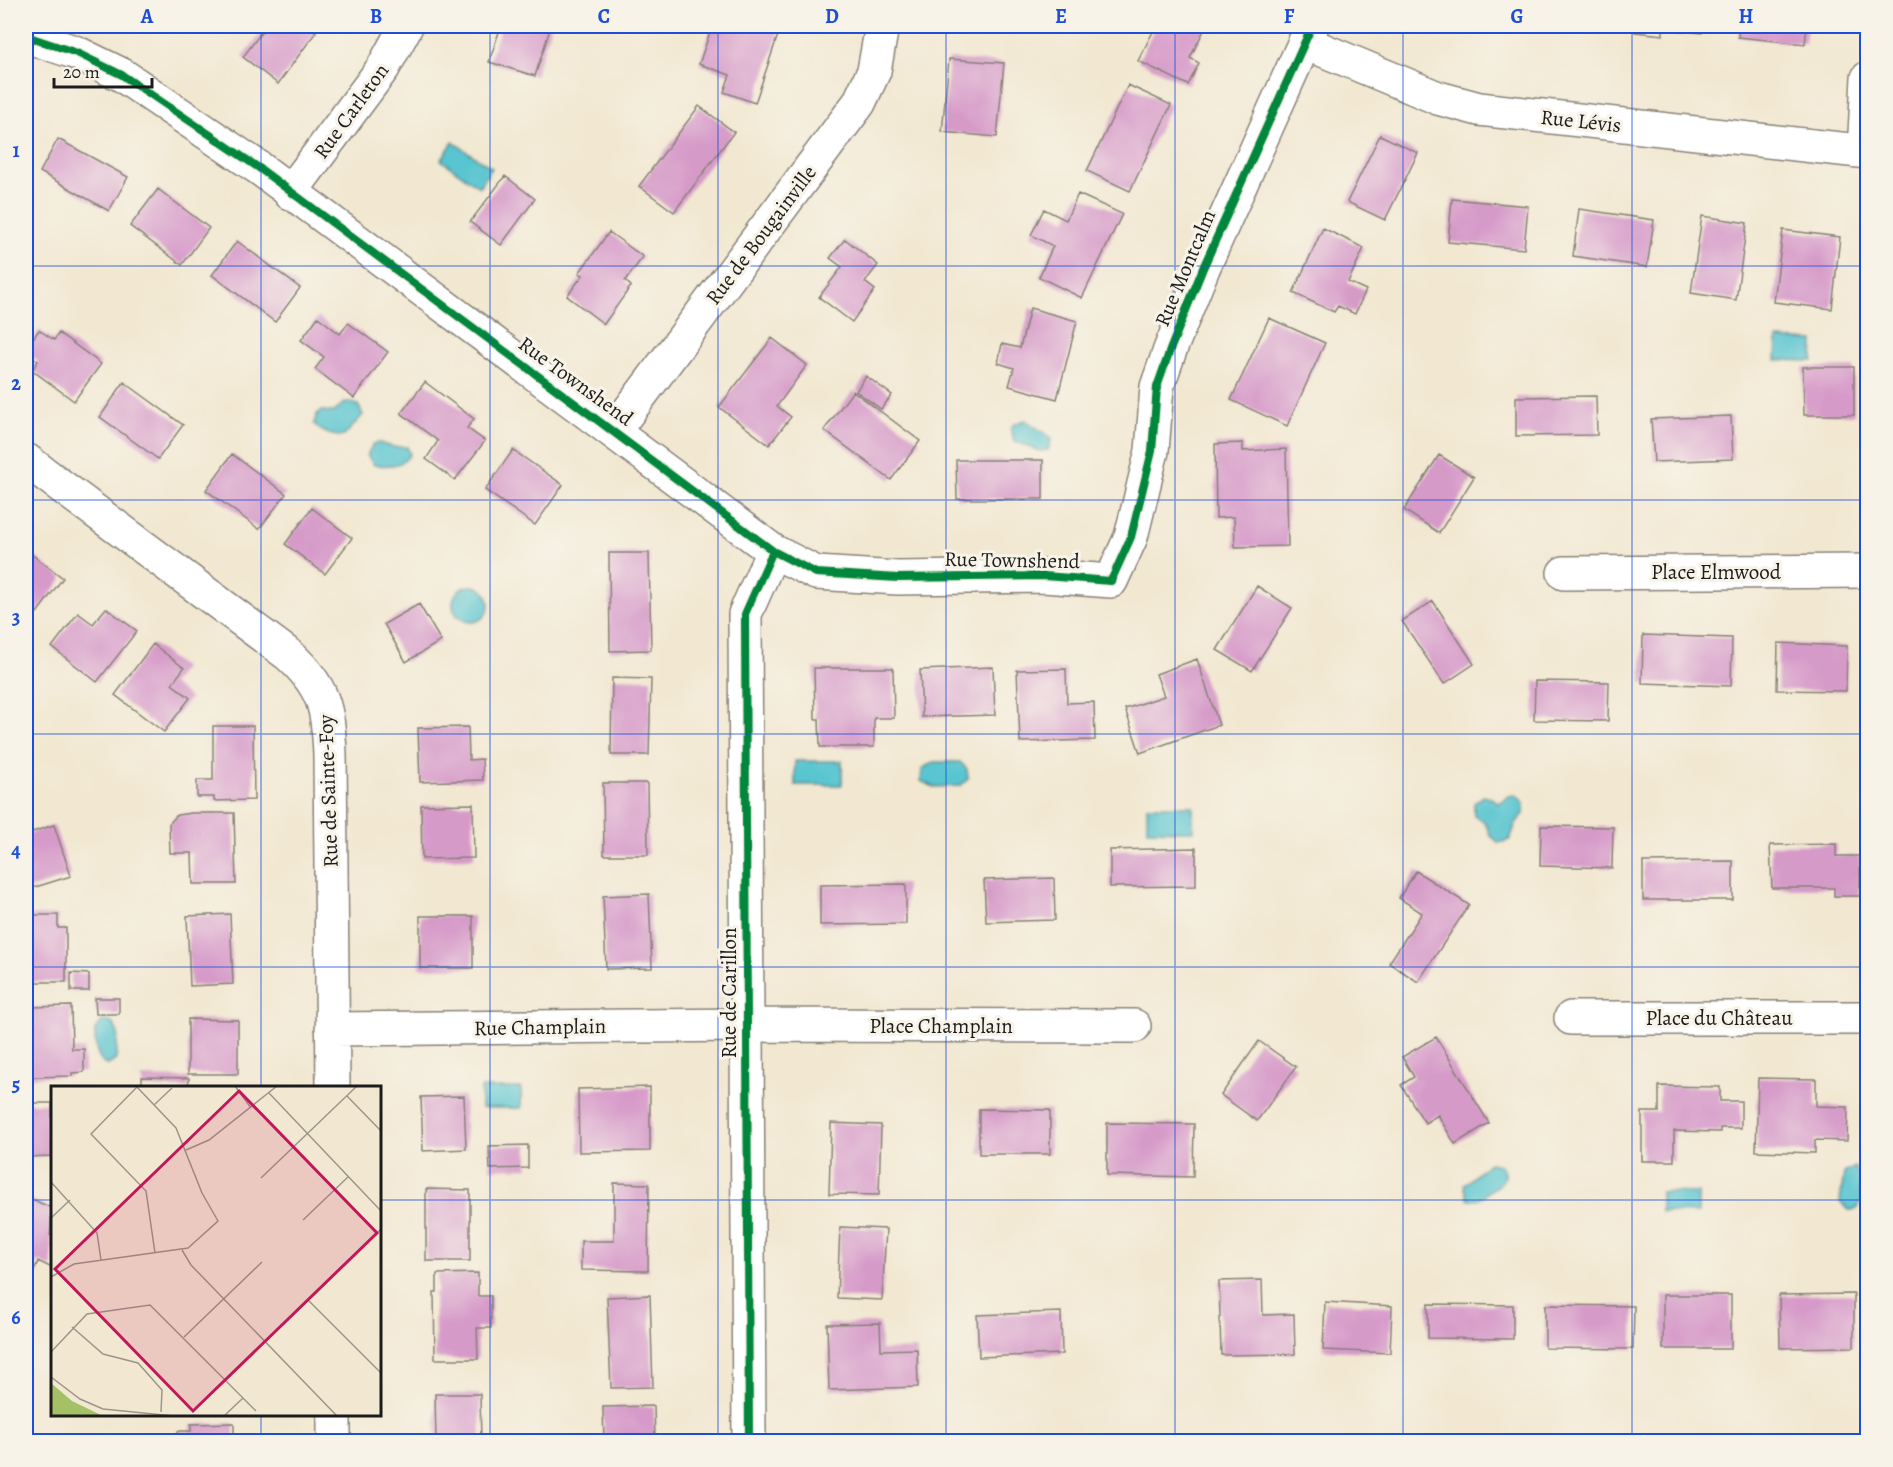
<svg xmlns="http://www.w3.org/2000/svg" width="1893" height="1467" font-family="Alegreya,serif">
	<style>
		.water { fill: #58c5d0; stroke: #3a7076; stroke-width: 1.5 }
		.building { fill: #d69ac9 }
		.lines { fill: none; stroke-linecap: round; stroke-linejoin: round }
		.minor-casing { stroke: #878277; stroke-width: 36 }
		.minor { stroke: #fff; stroke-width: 33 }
		.cycleway-casing { stroke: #f7f3e8; stroke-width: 11 }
		.cycleway { stroke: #00873e; stroke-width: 8 }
		.grid { fill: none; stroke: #1d4ed8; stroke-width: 1.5; stroke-opacity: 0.55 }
		.labels { text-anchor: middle; stroke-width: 6; stroke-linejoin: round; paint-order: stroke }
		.street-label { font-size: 21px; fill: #1c1c1c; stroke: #f7f3e8 }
		.inset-road { fill: none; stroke: #9c9689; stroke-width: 1.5 }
		.view { fill: #c2185b; fill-opacity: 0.15; stroke: #c2185b; stroke-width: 3 }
		.inset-edge { fill: none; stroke: #1c1c1c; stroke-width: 3 }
		.neatline { fill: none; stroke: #1d4ed8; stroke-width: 2 }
		.grid-label { font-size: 20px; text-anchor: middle; font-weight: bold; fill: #1d4ed8 }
	</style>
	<rect width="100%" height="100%" fill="#f7f3e8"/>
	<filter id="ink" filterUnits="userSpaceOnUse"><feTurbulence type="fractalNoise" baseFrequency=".0167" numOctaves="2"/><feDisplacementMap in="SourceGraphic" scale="12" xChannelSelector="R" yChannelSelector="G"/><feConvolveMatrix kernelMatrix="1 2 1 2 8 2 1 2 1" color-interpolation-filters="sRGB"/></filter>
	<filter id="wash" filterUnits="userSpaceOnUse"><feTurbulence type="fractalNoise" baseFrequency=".008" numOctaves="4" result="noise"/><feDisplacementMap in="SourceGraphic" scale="24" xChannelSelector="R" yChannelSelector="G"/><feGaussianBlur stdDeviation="1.35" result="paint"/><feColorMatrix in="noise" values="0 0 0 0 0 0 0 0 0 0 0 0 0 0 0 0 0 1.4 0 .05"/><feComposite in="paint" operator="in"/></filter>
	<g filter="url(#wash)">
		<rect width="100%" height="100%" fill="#f2e8d2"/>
		<!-- water -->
		<path class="water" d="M453,142L492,168L479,187L441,160Z
			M1777,339L1814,341L1813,361L1776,360Z
			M350,402L358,405L363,415L344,436C334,437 319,432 314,423L317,414L322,411L334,412L344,403Z
			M1025,420L1052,438L1048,450L1040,451L1014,441L1011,429L1014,424Z
			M379,443L393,447H407L410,454C403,467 387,466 374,465L367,455L373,444Z
			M453 604a18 18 0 1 1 36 0a18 18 0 1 1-36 0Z
			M795,761H842V785H795Z
			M933,762H960L967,769L968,779L960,786L933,787L921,781L922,769Z
			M1515,795L1524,802V814L1516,823L1510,840L1499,843L1490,835L1486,824L1474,815V803L1483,796L1494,799L1498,803L1509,796Z
			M1147,806H1193V831L1147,830Z
			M102,1021L113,1023L118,1033L116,1060L108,1065L104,1064C95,1056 95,1041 95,1030Z
			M481,1088H521V1108H481Z
			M1489,1163L1500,1165C1510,1179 1500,1184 1489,1191C1481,1197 1479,1203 1468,1198L1464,1185Z
			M1855,1167L1861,1179L1859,1190L1862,1200L1856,1210H1849L1840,1202L1844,1173Z
			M1661,1192L1698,1193V1213L1661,1212Z"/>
		<g id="blocks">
			<!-- building -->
			<path class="building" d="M266,26H308L316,32L278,84L243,57Z
				M501,26H551L535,76L489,62Z
				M712,26H781L755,103L724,92L730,75L699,64Z
				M1156,26H1206L1190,58L1199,63L1188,85L1138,61Z
				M1635,26H1703L1702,33L1663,29V35L1635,32Z
				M1739,26H1807L1805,44L1738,37Z
				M949,59L1004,63L997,137L942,132Z
				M1128,85L1171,105L1130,191L1087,171Z
				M699,106L734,132L674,212L639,186Z
				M26,118L33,120L26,148Z
				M1380,135L1418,153L1385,220L1347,202Z
				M58,139L128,177L109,211L40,172Z
				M505,176L535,199L501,245L470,222Z
				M158,189L209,228L182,265L130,226Z
				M1078,194L1122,214L1082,298L1039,277L1053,246L1031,235L1044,209L1066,220Z
				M1452,199L1528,206L1524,249L1448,242Z
				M1579,209L1654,220L1647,267L1573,256Z
				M1702,216L1747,223L1736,300L1691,293Z
				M1323,228L1364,248L1348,282L1366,290L1355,314L1338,306L1334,312L1293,293Z
				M1783,230L1840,237L1832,309L1774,302Z
				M609,232L643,257L625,281L631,286L604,324L567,296L583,275L579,273Z
				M845,239L878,265L865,282L875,290L852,322L819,297L842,267L830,258Z
				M237,241L300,288L275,322L212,275Z
				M1030,308L1077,321L1057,399L1009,386L1014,368L998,363L1002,344L1020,348Z
				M318,317L340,334L348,323L388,352L354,398L315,369L324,357L301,340Z
				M1269,318L1325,343L1287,426L1231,400Z
				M39,330L54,340L59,333L101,364L74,401L32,370L38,361L26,353V348Z
				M772,338L807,365L777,406L791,417L769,445L719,407Z
				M1803,367H1854V415H1804Z
				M866,376L892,395L881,409L856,391Z
				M124,382L183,425L158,459L100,417Z
				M425,382L474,419L467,428L485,441L455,480L426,459L438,441L401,413Z
				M853,391L920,441L891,480L824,430Z
				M1596,396L1597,435L1516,436V397Z
				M1731,416L1733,459L1654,462L1651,419Z
				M1243,443V451L1286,449L1288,546L1235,547L1234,517L1216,518L1215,444Z
				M513,450L563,485L535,525L485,490Z
				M232,454L286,494L259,529L206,490Z
				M1439,455L1474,477L1439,533L1404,510Z
				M956,460H1043V499H957Z
				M312,508L352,538L325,574L285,544Z
				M26,550L63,578L37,613L26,604Z
				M609,553H649L651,650L610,651Z
				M1257,586L1292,608L1252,671L1217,650Z
				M1433,601L1474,664L1444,684L1402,621Z
				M419,604L441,641L406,662L384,624Z
				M106,608L137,631L97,682L52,647L78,613L93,624Z
				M1643,635L1732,638L1731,686L1642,683Z
				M1778,643L1847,646L1846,691L1777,690Z
				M153,644L184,668L172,684L190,698L164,732L115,695Z
				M1197,659L1219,725L1140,753L1125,709L1164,696L1156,674Z
				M993,667L995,715L922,717L920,670Z
				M814,668H893L894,718H874V747H820L819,719H815Z
				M1066,669L1067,703L1094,702L1095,740L1020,742L1017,670Z
				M612,678L651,679L649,755H611Z
				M1535,681L1609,682L1608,721L1534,720Z
				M213,726H253L254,800L214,801V797H197V780H213Z
				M468,727L469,760L482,759L483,780L420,782L418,728Z
				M603,783H647L648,855H604Z
				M473,804L474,858L422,859L421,805Z
				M192,813H234L236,884H193L192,853H170L169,824L177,815Z
				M54,825L71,876L29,889L26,880V834Z
				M1541,826L1613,827L1612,868L1540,866Z
				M1836,844V856H1860V896H1834V888H1772L1770,845Z
				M1196,848V886L1110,887V850Z
				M1733,861V900H1643V862Z
				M1416,871L1469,905L1418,982L1389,963L1422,913L1399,898Z
				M1054,878L1055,920L986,922L984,880Z
				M906,884V924L820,925V885Z
				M649,894L652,968L606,969L603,896Z
				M230,914L233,984L190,986L187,916Z
				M26,915H58V928H66V982H26Z
				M420,916H473V968H420Z
				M71,973L89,974V991H71Z
				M95,998H119V1014H96Z
				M71,1006L72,1049H84V1072L72,1073V1076L30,1077L29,1007Z
				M188,1019L238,1020V1074H188Z
				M1436,1037L1489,1123L1455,1144L1438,1115L1425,1123L1401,1085L1414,1077L1402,1057Z
				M1259,1041L1296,1067L1257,1121L1221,1095Z
				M142,1077L189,1078L188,1088H142Z
				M1758,1078L1816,1079V1106L1848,1107L1847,1141L1815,1140V1153L1756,1151Z
				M1659,1086L1720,1087V1101H1741V1128H1720V1132L1674,1131V1161H1642V1112H1659Z
				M650,1087V1151L579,1152L578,1089Z
				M464,1096L466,1149L423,1151L421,1097Z
				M26,1103H52V1156L26,1157Z
				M979,1109L1050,1110V1154H979Z
				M831,1123L881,1125L879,1195L829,1194Z
				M1107,1123L1194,1124L1193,1177L1107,1175Z
				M528,1145V1168L490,1169L489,1146Z
				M614,1183L649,1184L648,1271L581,1270V1241H614Z
				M426,1189L470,1190V1261H426Z
				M26,1197L52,1208L50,1235L52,1236V1268L38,1261L31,1279L26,1276Z
				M840,1227L886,1229L882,1300L837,1298Z
				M478,1273V1296H491V1328H477L478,1359H435L434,1292H437V1274Z
				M1262,1280L1263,1315L1294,1314L1295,1354L1221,1355L1219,1281Z
				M1854,1294V1347L1780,1348L1779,1295Z
				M650,1295L653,1387L611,1388L607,1297Z
				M1663,1295H1731V1349H1663Z
				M1325,1302L1392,1306L1390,1353L1323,1350Z
				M1428,1304L1513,1305V1339L1428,1338Z
				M1545,1305L1634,1306L1633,1349L1545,1348Z
				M1061,1312L1062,1354L979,1357L977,1315Z
				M880,1323L881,1350L917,1349L918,1387L829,1390L827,1324Z
				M435,1394H480L481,1442H436Z
				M654,1406L655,1442H604L603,1407Z
				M234,1423V1442H178V1431H191V1424Z"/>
		</g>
	</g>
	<g filter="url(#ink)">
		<use href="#blocks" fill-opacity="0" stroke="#878277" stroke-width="1.5"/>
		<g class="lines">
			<!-- minor casing -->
			<g class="minor-casing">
				<path id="minor" d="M26,36L77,53L122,75L259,168L773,551L816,573L898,578L1044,576L1111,581L1131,537L1152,451L1157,387L1170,350L1203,268L1312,26
					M1306,43L1438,98L1479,109L1868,152
					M1864,152L1868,78
					M290,193L383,68L406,26
					M614,431L859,103L874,71L882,26
					M26,460L289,655C324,687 328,708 330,754L333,1088
					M1564,573L1868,571
					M1571,1018H1868
					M332,1029L747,1025L1134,1026
					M334,1414V1442
					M749,1442L745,614L773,551"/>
			</g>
			<!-- minor -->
			<use href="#minor" class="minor"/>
			<!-- cycleway casing -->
			<g class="cycleway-casing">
				<path id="cycleway" d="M26,36L77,53L122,75L259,168L773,551L816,573L898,578L1044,576L1111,581L1131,537L1152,451L1157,387L1170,350L1203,268L1312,26
					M1868,78L1864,152H1868
					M749,1442L745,614L773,551"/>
			</g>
			<!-- cycleway -->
			<use href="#cycleway" class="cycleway"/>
		</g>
	</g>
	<!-- grid -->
	<path class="grid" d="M261,26V1088M490,26V1442M718,26V1442M946,26V1442M1175,26V1442M1403,26V1442M1632,26V1442M26,266H1868M26,500H1868M26,734H1868M26,967H1868M26,1200H52M380,1200H1868M261,1414V1442"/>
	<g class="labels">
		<!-- street labels -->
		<g class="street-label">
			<text transform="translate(351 111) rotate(-54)" y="7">Rue Carleton</text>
			<text transform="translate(1581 121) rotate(6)" y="7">Rue Lévis</text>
			<text transform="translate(761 235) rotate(-53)" y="7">Rue de Bougainville</text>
			<text transform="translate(1185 268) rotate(-67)" y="7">Rue Montcalm</text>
			<text transform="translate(576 381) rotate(36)" y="7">Rue Townshend</text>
			<text transform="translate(1012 560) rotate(1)" y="7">Rue Townshend</text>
			<text x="1716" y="579">Place Elmwood</text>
			<text transform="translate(328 791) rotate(-92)" y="7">Rue de Sainte-Foy</text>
			<text transform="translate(729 993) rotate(-90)" y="7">Rue de Carillon</text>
			<text x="1719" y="1025">Place du Château</text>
			<text x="941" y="1033">Place Champlain</text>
			<text transform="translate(540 1027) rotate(-1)" y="7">Rue Champlain</text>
		</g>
	</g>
	<!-- overview -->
	<g transform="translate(51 1086)">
		<rect width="330" height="330" fill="#f2e8d2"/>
		<path d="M0,297L21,315L52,330H0Z" fill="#a5c168"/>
		<path class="inset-road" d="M184,0L200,22M86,1L40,48L95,105L104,167M218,7L330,125M296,10L330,45M103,19L121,2M135,64L158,54L226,0M210,92L306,0M0,96L46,147L50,174M0,132L19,114M252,134L297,91M131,164L140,179L286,330M0,191L23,178L137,162L167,135L151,107L125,42L85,0M257,214L330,287M21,241L52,268L87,277L111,304L110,326M133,251L211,176M215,255L330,143M0,266L36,228L99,219L205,325M0,291L29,313L52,323L123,330M173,330L192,312"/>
		<path class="view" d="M188,5L326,147L142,325L4,183Z"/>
		<rect width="330" height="330" class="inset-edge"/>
	</g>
	<!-- margin -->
	<rect width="1893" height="1467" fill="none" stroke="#f7f3e8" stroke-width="66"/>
	<!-- scale -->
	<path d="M54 78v9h98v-9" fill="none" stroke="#1c1c1c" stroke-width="3"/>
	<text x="63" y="78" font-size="18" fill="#1c1c1c" stroke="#f7f3e8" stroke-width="4.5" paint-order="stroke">20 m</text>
	<rect x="33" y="33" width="1827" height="1401" class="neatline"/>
	<g class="grid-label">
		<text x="147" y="23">A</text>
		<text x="376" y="23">B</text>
		<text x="604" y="23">C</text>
		<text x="832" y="23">D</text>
		<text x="1061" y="23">E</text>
		<text x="1289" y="23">F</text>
		<text x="1517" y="23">G</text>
		<text x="1746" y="23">H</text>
		<text x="16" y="157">1</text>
		<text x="16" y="390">2</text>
		<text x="16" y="624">3</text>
		<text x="16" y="857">4</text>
		<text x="16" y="1091">5</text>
		<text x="16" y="1324">6</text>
	</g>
</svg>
